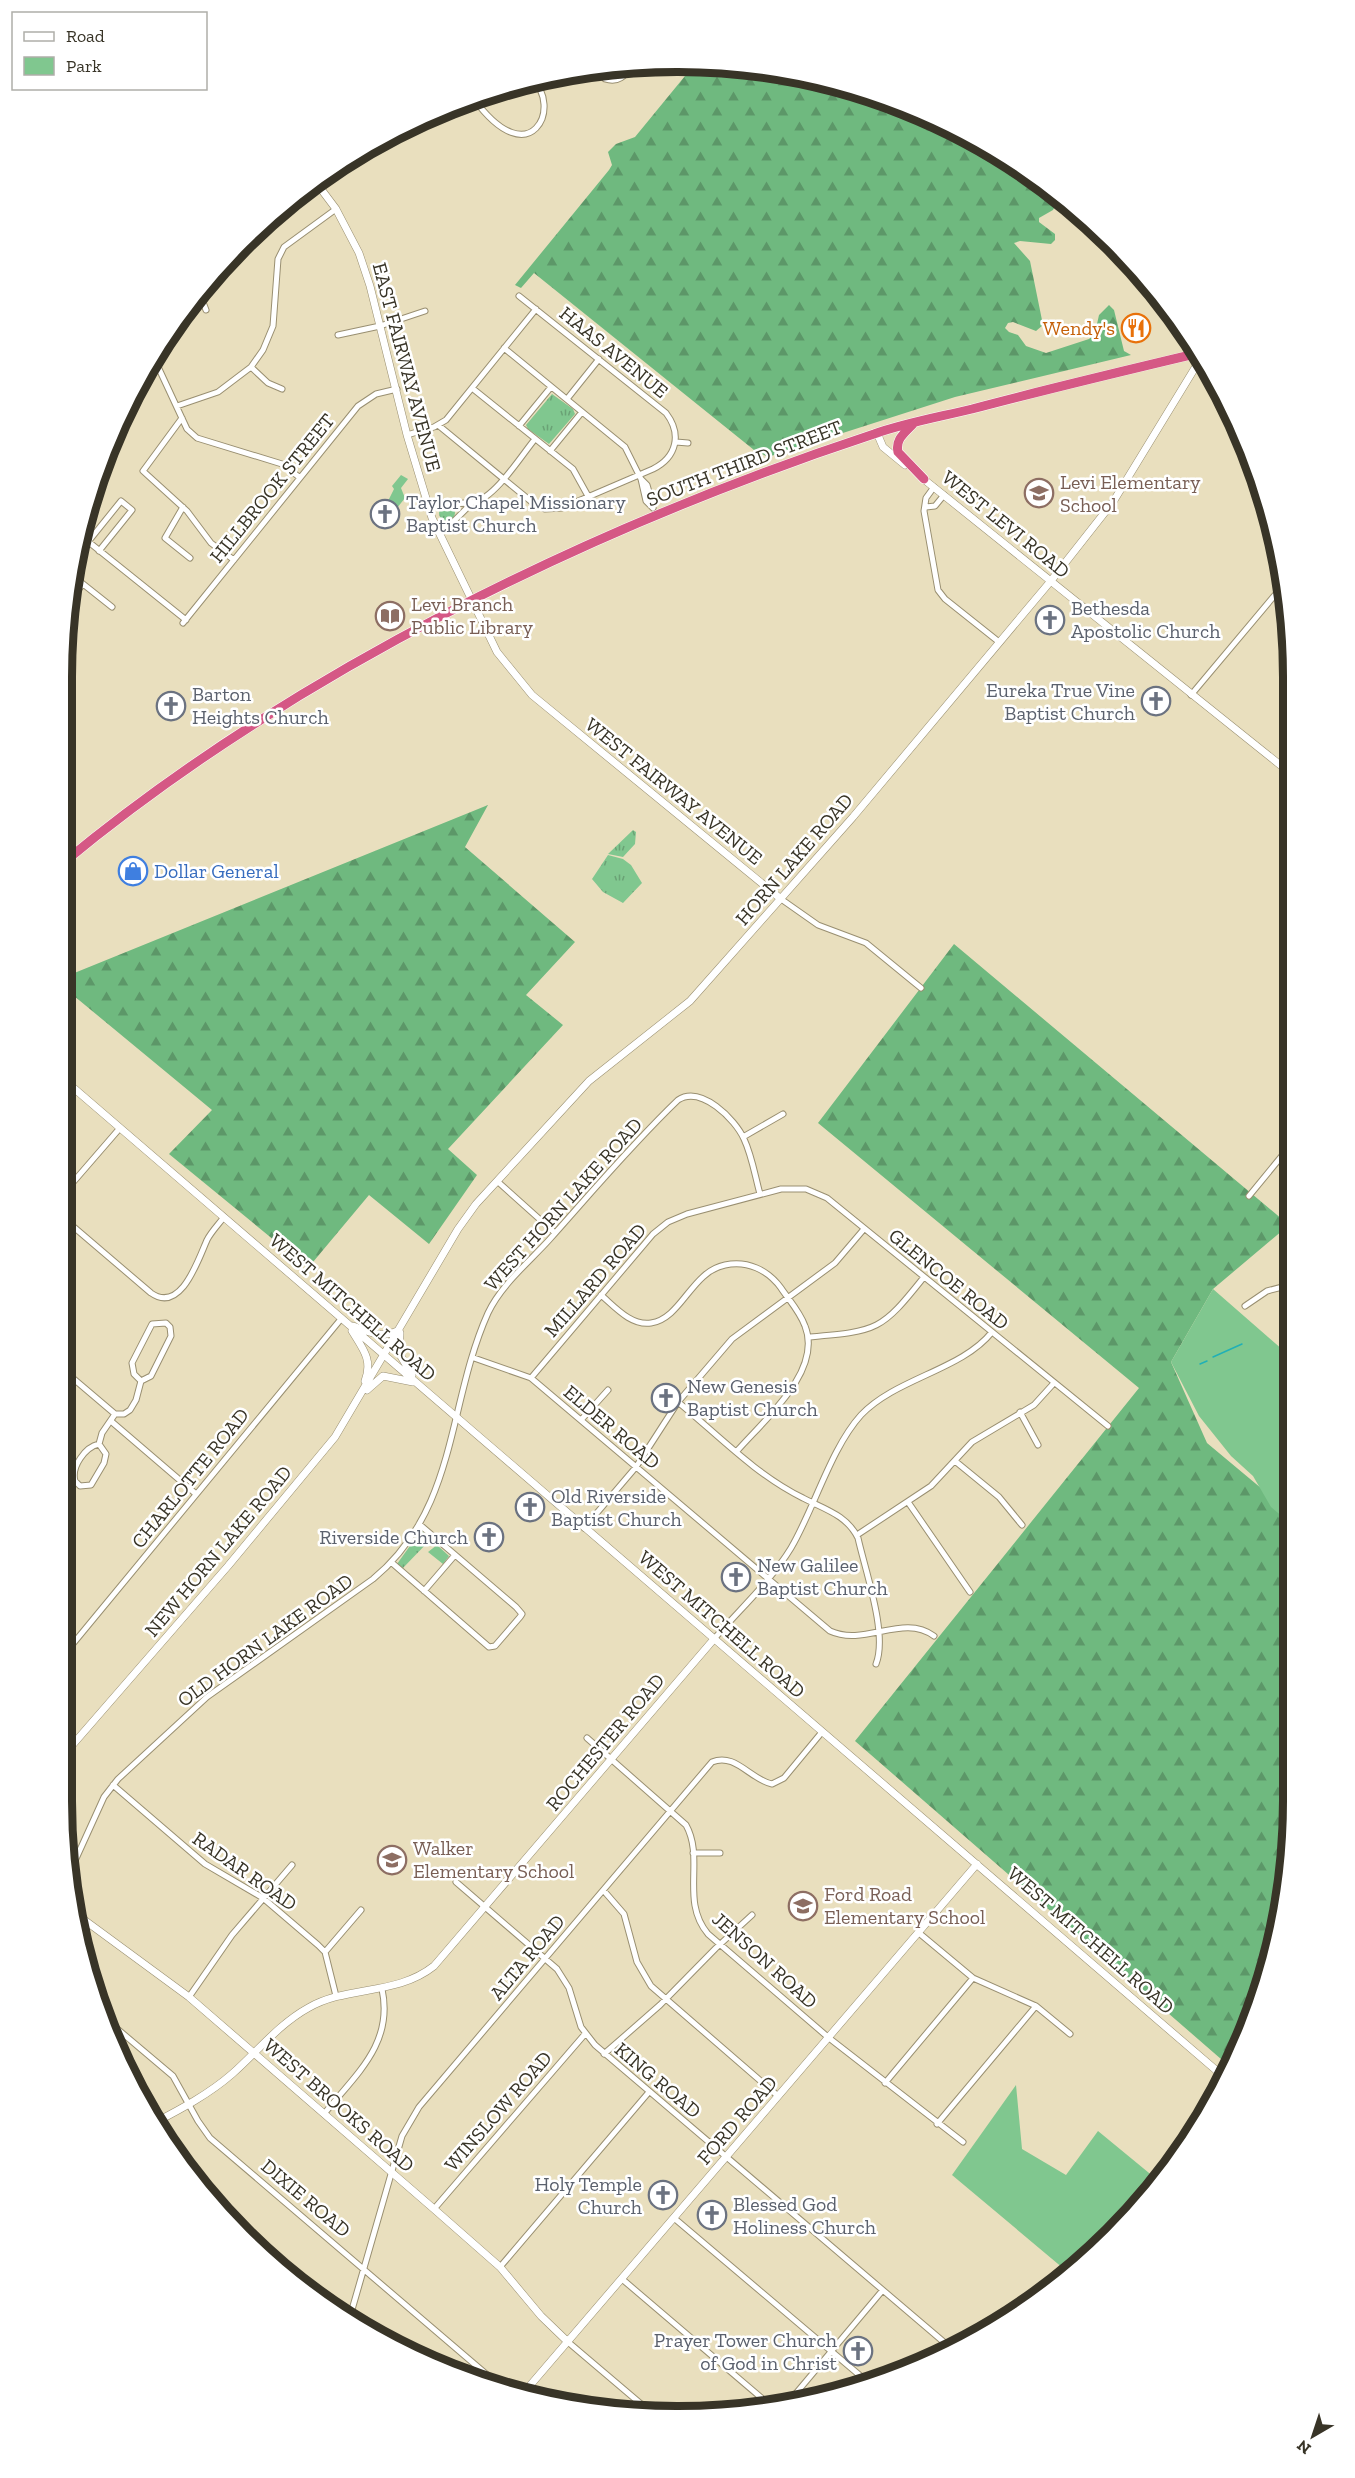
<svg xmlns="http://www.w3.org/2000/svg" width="1355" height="2478" font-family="'Zilla Slab',serif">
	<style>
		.grass { fill: url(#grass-tufts) }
		.forest { fill: url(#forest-firs) }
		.green { fill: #80c78f }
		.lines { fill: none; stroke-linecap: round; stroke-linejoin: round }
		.stream { stroke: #20b0b6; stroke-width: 1.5 }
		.street-casing { stroke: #998f71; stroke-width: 7 }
		.secondary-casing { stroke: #998f71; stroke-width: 8 }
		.highway-casing { stroke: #fff; stroke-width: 10 }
		.street { stroke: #fff; stroke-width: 5 }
		.secondary { stroke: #fff; stroke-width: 7 }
		.highway { stroke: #d55885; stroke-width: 9 }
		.labels { text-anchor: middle; stroke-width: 5; stroke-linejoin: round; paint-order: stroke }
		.food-label { font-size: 20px; fill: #c56008; stroke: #fff; text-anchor: end }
		.street-label { font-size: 20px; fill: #383427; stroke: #fff }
		.education-label { font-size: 20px; fill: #785e54; stroke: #fff; text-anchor: start }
		.worship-label { font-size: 20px; fill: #5b616d; stroke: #fff; text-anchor: start }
		.shop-label { font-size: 20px; fill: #366cbe; stroke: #fff; text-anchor: start }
		.rim { fill: none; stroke: #383427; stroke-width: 8 }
	</style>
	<defs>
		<pattern id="grass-tufts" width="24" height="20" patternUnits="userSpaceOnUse" patternTransform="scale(1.5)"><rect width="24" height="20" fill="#80c78f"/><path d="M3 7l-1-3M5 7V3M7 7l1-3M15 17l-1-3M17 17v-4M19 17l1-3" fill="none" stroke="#6aa275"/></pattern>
		<pattern id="forest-firs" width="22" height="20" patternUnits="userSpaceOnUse" patternTransform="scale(1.5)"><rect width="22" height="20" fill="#6fb97f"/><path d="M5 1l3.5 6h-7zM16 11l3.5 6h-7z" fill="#5c9768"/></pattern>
	</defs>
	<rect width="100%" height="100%" fill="#e9dfbe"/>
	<!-- grass -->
	<path class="grass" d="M552,394L573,409L575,414L549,444L528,429L526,425Z
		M439 513a8 8 0 1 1 16 0a8 8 0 1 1-16 0Z
		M633,830L636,832L635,844L623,857L608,854Z
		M608,855L623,859L631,865L642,883L623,903L603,892L592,879Z
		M422,1529L430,1540L402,1569L397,1564Z
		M437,1545L449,1556L443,1564L428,1552Z"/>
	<!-- forest -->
	<path class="forest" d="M694,65L758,67L875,94L985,144L1058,200L1053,210L1039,218V222L1055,234V240L1051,244L1020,241L1014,243L1030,261L1043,325L1036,331L1013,322L1008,323L1005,328L1009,332L1018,335L1026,346L1046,353L1089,339L1095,333L1099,315L1109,305L1114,310L1124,351L1131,355L955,397L768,457L754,450L534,273L521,288L515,285L609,170L612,165L608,152L616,144L635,137Z
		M488,805L465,847L575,942L526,995L563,1025L448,1149L477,1175L429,1244L369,1195L308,1268L169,1154L212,1110L62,986V978Z
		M954,944L1289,1225L1213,1289L1171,1362L1207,1443L1291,1513L1292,1840L1272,1960L1229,2066L855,1741L1139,1388L818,1123Z"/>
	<!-- green -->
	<path class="green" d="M401,475L408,479L401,488L405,498L397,508H390L387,503L394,489L392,486Z
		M1213,1289L1291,1357V1524L1271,1507L1253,1476L1231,1456L1199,1416L1171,1362Z
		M1016,2085L1022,2149L1066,2175L1098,2131L1160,2182L1084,2263L1070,2274L952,2175Z"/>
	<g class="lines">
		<!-- stream -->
		<path class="stream" d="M1213,1357L1242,1344
			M1200,1364L1207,1361"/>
		<!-- street casing -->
		<g class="street-casing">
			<path id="street" d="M597,69L605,79C620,84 626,74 635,63
				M474,99C531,177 563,105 532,80
				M199,292L206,310
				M338,335L380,326L425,311
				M504,348L625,447L641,479L646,501L653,508
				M153,356L187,429L197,438L282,464L299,477
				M251,367L268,383L282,389
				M138,383L150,369L159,364
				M472,388L573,469L588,496
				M567,399L599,359
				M177,406L218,392L251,367L263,350L273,326L278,259L284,247L336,209
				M182,418L143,471L187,511L211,543L234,560
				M438,425L533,503L545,509L562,508L653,469C677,457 682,434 666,413L519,296
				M519,426L551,387
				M407,435L434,427L446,420L536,309
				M676,442L688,443
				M550,451L582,412
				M641,479L647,485L653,506
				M934,487L926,498L924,511L938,590L945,599L999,642
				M428,506C443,502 459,505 474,502C495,498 521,456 535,439
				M183,507L165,538L190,558
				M926,507L935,506L944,495
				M436,531L453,522L472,503
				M80,535L186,620
				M88,542L121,501L132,510L99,551
				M73,576L112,607
				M69,601L83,584
				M183,623L358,406L376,394L397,389
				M1191,695L1285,583
				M781,899L818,925L866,943L921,988
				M743,1137L783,1114
				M497,1181L555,1233
				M62,1195L120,1128
				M1249,1196L1290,1146
				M62,1217L151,1293C181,1314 198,1260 207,1240C211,1232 218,1225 224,1217
				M601,1295C615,1307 631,1326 651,1323C682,1318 691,1272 725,1265C747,1260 768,1270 781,1288C789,1300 800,1312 805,1326C823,1371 764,1420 737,1451
				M1245,1306L1267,1291L1290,1285
				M809,1337C878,1331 881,1331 924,1277
				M474,1358L531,1378L830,1631C865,1647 903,1613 934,1636
				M62,1369L115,1414
				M531,1378L653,1234L668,1222L687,1214L781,1189H806L827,1198L1108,1426
				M678,1402C718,1435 756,1475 803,1498C824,1509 847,1515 858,1538C865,1570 888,1634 876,1664
				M1020,1412L1038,1445
				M581,1420L608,1390
				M112,1422L196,1494
				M99,1444C85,1447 71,1467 75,1481L80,1486L91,1485L104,1463L106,1454L99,1444L102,1433L115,1414H124L130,1410L136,1400L141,1381L151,1376L171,1336L170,1327L166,1323L152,1324L132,1363L134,1374L141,1381
				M955,1461L999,1497L1022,1525
				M908,1502L970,1592
				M584,1528L636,1467L678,1402L732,1339L835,1263L864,1229
				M857,1535L931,1486L972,1442L1034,1405L1054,1383
				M62,1542L66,1531L62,1523
				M391,1562L489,1647L495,1646L520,1617L522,1614L516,1607L419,1524
				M424,1591L455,1555
				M714,1639C739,1610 771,1581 791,1548C814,1509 831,1448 861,1415C896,1378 962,1370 992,1332
				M62,1657L341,1319
				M587,1738L686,1825C705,1859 680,1901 708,1934L829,2038L963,2142
				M113,1785L205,1864L263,1898L318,1945L325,1952L336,1996
				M693,1853H720
				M69,1874L104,1797L118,1779L207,1697L373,1579C458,1509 447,1404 488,1313C501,1285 529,1262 549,1240C591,1193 633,1143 678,1100C701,1085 735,1119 744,1139C752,1156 755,1176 760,1194
				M456,1882L557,1969L569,1988L581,2027L595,2045L952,2349
				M604,1891L624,1914L637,1962L651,1986L778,2096
				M919,1933L973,1978L1036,2006L1070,2034
				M325,1952L361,1910
				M189,1997L232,1935L292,1865
				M102,2016L173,2076L198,2121L210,2138L506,2391
				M604,2054L660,2005L716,1948L752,1915
				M885,2083L973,1978
				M324,2114C355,2075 394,2044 382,1989
				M937,2124L1036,2006
				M434,2209L585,2034
				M674,2218L870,2384
				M500,2267L649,2092
				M622,2279L771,2406
				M349,2320L402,2136L419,2107L712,1762C735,1752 751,1780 772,1784L784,1778L822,1732
				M568,2342L654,2415
				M787,2404L882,2291"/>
		</g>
		<!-- secondary casing -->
		<g class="secondary-casing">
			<path id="secondary" d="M315,181L336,209L359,253L370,286L407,435L432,518L497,652L532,695L781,899
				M877,433L883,447L905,465
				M921,477L1289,772
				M62,1078L1224,2077
				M353,1326C369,1332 382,1339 399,1330
				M352,1331C363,1349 373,1360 365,1381
				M400,1333L399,1353L412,1375
				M367,1390L383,1376L413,1382
				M62,1757L228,1566L335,1437L458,1229L476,1204L589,1081L690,1001L853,817L1050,582L1113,502L1201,358
				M72,1911L189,1997L434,2209L500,2267L541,2316L568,2342
				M154,2123C181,2109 209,2094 232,2074C257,2052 279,2024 308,2008C348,1985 396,1996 434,1966L714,1639
				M521,2396L977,1864"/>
		</g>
		<!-- highway casing -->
		<g class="highway-casing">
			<path id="highway" d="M913,424C905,433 895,439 898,452L924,479
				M63,863C292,673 592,527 874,434C905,423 939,417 972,409C1047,389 1123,371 1199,353"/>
		</g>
		<!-- street -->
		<use href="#street" class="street"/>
		<!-- secondary -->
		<use href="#secondary" class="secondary"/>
		<!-- highway -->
		<use href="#highway" class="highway"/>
	</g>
	<!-- icons -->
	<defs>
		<g id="restaurant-ring" transform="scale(1.5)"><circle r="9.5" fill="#fff" stroke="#e8710a" stroke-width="1.5"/><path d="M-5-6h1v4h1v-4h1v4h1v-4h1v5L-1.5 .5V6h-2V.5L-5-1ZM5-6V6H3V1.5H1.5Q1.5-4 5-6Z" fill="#e8710a"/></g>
		<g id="school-ring" transform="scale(1.5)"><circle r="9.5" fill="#fff" stroke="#8d6e63" stroke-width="1.5"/><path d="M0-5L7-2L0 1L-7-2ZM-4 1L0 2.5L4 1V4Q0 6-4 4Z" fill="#8d6e63"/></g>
		<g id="church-ring" transform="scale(1.5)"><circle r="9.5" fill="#fff" stroke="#6b7280" stroke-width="1.5"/><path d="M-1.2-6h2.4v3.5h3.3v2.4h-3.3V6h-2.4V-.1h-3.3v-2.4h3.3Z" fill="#6b7280"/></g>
		<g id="library-ring" transform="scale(1.5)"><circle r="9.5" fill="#fff" stroke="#8d6e63" stroke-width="1.5"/><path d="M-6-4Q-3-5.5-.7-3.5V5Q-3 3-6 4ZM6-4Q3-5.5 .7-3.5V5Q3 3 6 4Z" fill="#8d6e63"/></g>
		<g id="shop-ring" transform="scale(1.5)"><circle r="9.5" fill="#fff" stroke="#3f7fe0" stroke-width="1.5"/><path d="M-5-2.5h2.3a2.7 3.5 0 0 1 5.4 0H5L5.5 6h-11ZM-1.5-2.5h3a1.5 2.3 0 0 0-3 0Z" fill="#3f7fe0"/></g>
	</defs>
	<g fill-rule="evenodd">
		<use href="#restaurant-ring" x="1136" y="328"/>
		<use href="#school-ring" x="1039" y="493"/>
		<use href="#church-ring" x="385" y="514"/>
		<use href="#library-ring" x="390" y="616"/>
		<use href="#church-ring" x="1050" y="620"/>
		<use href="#church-ring" x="1156" y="701"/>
		<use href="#church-ring" x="171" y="706"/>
		<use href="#shop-ring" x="133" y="871"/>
		<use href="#church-ring" x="666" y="1398"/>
		<use href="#church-ring" x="530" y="1507"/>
		<use href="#church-ring" x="489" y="1537"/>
		<use href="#church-ring" x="736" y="1577"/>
		<use href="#school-ring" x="392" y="1860"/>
		<use href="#school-ring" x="803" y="1906"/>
		<use href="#church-ring" x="663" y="2195"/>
		<use href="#church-ring" x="712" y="2215"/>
		<use href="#church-ring" x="858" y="2351"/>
	</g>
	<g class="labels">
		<!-- food labels -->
		<g class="food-label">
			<text x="1115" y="335">Wendy's</text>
		</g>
		<!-- street labels -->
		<g class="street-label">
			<text transform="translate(614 352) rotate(39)" y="7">HAAS AVENUE</text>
			<text transform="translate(407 367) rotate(75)" y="7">EAST FAIRWAY AVENUE</text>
			<text transform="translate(744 463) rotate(-21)" y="7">SOUTH THIRD STREET</text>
			<text transform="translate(272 488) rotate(-51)" y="7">HILLBROOK STREET</text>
			<text transform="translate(1006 524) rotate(39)" y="7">WEST LEVI ROAD</text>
			<text transform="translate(674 791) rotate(39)" y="7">WEST FAIRWAY AVENUE</text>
			<text transform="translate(794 859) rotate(-49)" y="7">HORN LAKE ROAD</text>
			<text transform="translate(563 1204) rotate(-48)" y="7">WEST HORN LAKE ROAD</text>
			<text transform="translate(949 1279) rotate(39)" y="7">GLENCOE ROAD</text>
			<text transform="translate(595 1280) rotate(-49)" y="7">MILLARD ROAD</text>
			<text transform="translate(353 1307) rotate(41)" y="7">WEST MITCHELL ROAD</text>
			<text transform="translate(612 1427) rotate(40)" y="7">ELDER ROAD</text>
			<text transform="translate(190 1478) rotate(-51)" y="7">CHARLOTTE ROAD</text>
			<text transform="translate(218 1551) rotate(-50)" y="7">NEW HORN LAKE ROAD</text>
			<text transform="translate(722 1624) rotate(41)" y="7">WEST MITCHELL ROAD</text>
			<text transform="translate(265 1640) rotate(-36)" y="7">OLD HORN LAKE ROAD</text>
			<text transform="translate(605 1742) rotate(-50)" y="7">ROCHESTER ROAD</text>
			<text transform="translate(245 1871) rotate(35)" y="7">RADAR ROAD</text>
			<text transform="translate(1091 1940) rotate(41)" y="7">WEST MITCHELL ROAD</text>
			<text transform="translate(527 1957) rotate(-50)" y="7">ALTA ROAD</text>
			<text transform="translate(765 1960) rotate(42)" y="7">JENSON ROAD</text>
			<text transform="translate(658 2080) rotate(40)" y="7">KING ROAD</text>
			<text transform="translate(339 2105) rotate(41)" y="7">WEST BROOKS ROAD</text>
			<text transform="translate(498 2111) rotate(-49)" y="7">WINSLOW ROAD</text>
			<text transform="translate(737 2120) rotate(-49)" y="7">FORD ROAD</text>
			<text transform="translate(306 2198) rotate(40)" y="7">DIXIE ROAD</text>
		</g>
		<!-- education labels -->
		<g class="education-label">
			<text x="1060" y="489">Levi Elementary<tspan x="1060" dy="23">School</tspan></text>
			<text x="411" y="611">Levi Branch<tspan x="411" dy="23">Public Library</tspan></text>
			<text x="413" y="1855">Walker<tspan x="413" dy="23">Elementary School</tspan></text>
			<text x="824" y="1901">Ford Road<tspan x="824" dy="23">Elementary School</tspan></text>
		</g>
		<!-- worship labels -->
		<g class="worship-label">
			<text x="406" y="509">Taylor Chapel Missionary<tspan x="406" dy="23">Baptist Church</tspan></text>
			<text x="1071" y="615">Bethesda<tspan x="1071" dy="23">Apostolic Church</tspan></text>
			<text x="1135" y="697" text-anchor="end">Eureka True Vine<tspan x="1135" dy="23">Baptist Church</tspan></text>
			<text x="192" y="701">Barton<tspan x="192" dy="23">Heights Church</tspan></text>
			<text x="687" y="1393">New Genesis<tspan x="687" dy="23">Baptist Church</tspan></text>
			<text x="551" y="1503">Old Riverside<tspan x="551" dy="23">Baptist Church</tspan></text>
			<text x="468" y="1544" text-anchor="end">Riverside Church</text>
			<text x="757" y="1572">New Galilee<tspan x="757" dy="23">Baptist Church</tspan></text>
			<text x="642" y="2191" text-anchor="end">Holy Temple<tspan x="642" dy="23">Church</tspan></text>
			<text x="733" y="2211">Blessed God<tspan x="733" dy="23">Holiness Church</tspan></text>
			<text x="837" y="2347" text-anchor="end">Prayer Tower Church<tspan x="837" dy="23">of God in Christ</tspan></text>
		</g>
		<!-- shop labels -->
		<g class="shop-label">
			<text x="154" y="878">Dollar General</text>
		</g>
	</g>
	<!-- crop -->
	<path d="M0 0H1355V2478H0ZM677 72H678A605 605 0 0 1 1283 677V1801A605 605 0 0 1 678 2406H677A605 605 0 0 1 72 1801V677A605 605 0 0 1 677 72Z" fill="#fff" fill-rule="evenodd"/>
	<path class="rim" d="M677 72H678A605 605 0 0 1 1283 677V1801A605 605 0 0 1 678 2406H677A605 605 0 0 1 72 1801V677A605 605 0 0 1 677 72Z"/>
	<!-- legend -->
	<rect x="12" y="12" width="195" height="78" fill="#ffffff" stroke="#afaea9" stroke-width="1.5"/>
	<rect x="24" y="32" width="30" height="9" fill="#ffffff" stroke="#afaea9" stroke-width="1.5"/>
	<text x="66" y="42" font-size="18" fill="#383427">Road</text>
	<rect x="24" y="57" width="30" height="18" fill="#80c78f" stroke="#afaea9" stroke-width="1.5"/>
	<text x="66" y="72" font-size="18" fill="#383427">Park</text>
	<!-- north arrow -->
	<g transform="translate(1313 2436) rotate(219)" stroke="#ffffff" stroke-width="4.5" paint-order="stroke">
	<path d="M0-4.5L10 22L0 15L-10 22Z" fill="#383427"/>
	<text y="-9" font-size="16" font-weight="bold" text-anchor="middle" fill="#383427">N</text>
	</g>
</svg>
